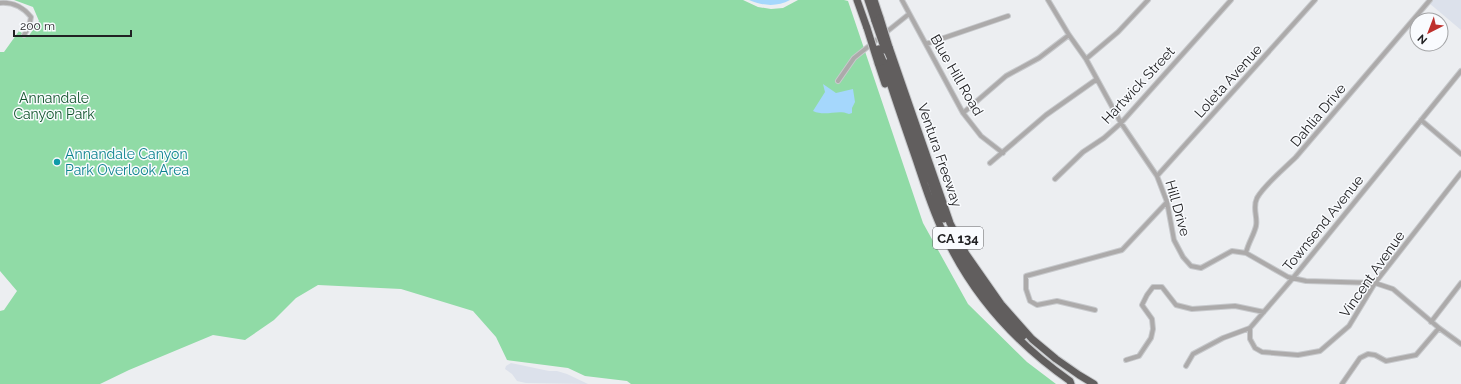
<svg xmlns="http://www.w3.org/2000/svg" width="1461" height="384" font-family="Raleway,sans-serif">
	<style>
		.built { fill: #dce1eb }
		.green { fill: #90dba6 }
		.water { fill: #a5d7fc }
		.lines { fill: none; stroke-linecap: round; stroke-linejoin: round }
		.minor-casing { stroke: #c7c9cc; stroke-width: 6 }
		.motorway-casing { stroke: #c7c9cc; stroke-width: 9 }
		.minor { stroke: #acaaaa; stroke-width: 4 }
		.motorway { stroke: #615e5e; stroke-width: 7 }
		.motorway-bridge-casing { stroke: #c7c9cc; stroke-width: 9; stroke-linecap: butt }
		.motorway-bridge { stroke: #615e5e; stroke-width: 7 }
		.culture-dot { fill: #0f9aa8; stroke: #f9fbfe; stroke-width: 1.5 }
		.labels { text-anchor: middle; stroke-width: 3; stroke-linejoin: round; paint-order: stroke }
		.shield { fill: #f9fbfe; stroke: #626265; stroke-width: 1 }
		.shield-label { font-size: 13px; font-weight: bold; fill: #212123 }
		.street-label { font-size: 14px; fill: #212123; stroke: #f9fbfe }
		.park-label { font-size: 14px; fill: #12542d; stroke: #f9fbfe }
		.culture-label { font-size: 14px; fill: #0d838f; stroke: #f9fbfe; text-anchor: start }
	</style>
	<rect width="100%" height="100%" fill="#eceef1"/>
	<!-- built -->
	<path class="built" d="M1432,0H1461V30L1429,3Z
		M511,363L549,371H557L567,374L588,384L526,383L517,381L512,374L505,369L506,366Z"/>
	<!-- green -->
	<path class="green" d="M14,0H743L758,7L771,9L783,8L798,0H844L848,1L923,223L968,304L1027,362L1056,384H631L627,381L585,376L568,368L507,360L496,337L473,311L401,289L318,285L296,298L274,320L245,340L213,335L129,370L100,384H0V311L4,310L17,291L0,271V52H4L19,31L28,37L39,21L33,7Z"/>
	<!-- water -->
	<path class="water" d="M749,0H790C777,7 763,6 749,0Z
		M823,84L836,93L853,89L855,102L852,108V113L849,114C837,109 826,117 813,111L825,92Z"/>
	<g class="lines">
		<!-- minor casing -->
		<g class="minor-casing">
			<path id="minor" d="M902,0L963,113L981,136L1003,153
				M1048,0L1069,35L1086,59L1121,123L1157,176L1167,202L1174,240L1183,257L1191,266L1201,268L1232,251L1246,253L1288,277L1306,281L1375,283L1393,289L1439,328L1461,344
				M0,3C12,2 23,7 31,17L29,27L24,35
				M926,44L1008,16
				M1086,59L1118,32L1148,0
				M838,81L854,58L909,14
				M963,113L1006,76L1039,58L1069,35
				M1421,120L1461,154
				M990,163L1046,115L1097,79
				M1157,176L1315,0
				M1055,179L1083,152L1104,138L1121,123L1231,0
				M1246,253C1248,243 1254,235 1256,226C1258,217 1252,208 1257,198C1264,185 1285,168 1296,157L1430,0
				M1095,310L1057,301L1037,305L1030,301L1026,289V276L1122,250L1167,202
				M1431,322L1461,283
				M1250,328V339L1255,348L1262,352L1298,355L1320,351L1349,326L1375,283L1461,173
				M1126,360L1139,356L1151,338L1153,329L1152,319L1142,305L1147,295L1153,287H1162L1176,305L1192,309L1235,306L1264,312
				M1186,366L1193,354L1223,338L1250,328L1293,278L1461,71
				M1342,384L1360,358L1368,354L1375,355L1386,361L1416,355L1439,328"/>
		</g>
		<!-- motorway casing -->
		<g class="motorway-casing">
			<path id="motorway" d="M857,0L867,28
				M868,0L875,21
				M874,0L880,18
				M889,47L950,223L966,254L1001,304L1032,339L1056,359L1079,375L1094,384
				M885,50L944,219
				M883,61C894,96 906,130 918,165C926,189 934,215 946,238C974,297 1017,344 1070,381L1071,384
				M878,63L885,84
				M952,238C970,274 994,308 1023,336"/>
		</g>
		<!-- minor -->
		<use href="#minor" class="minor"/>
		<!-- motorway -->
		<use href="#motorway" class="motorway"/>
		<!-- motorway-bridge casing -->
		<g class="motorway-bridge-casing">
			<path id="motorway-bridge" d="M880,18L889,47
				M875,21L885,50
				M867,28L878,63
				M878,49L883,61"/>
		</g>
		<!-- motorway-bridge -->
		<use href="#motorway-bridge" class="motorway-bridge"/>
	</g>
	<!-- markers -->
	<circle class="culture-dot" cx="57" cy="162" r="4"/>
	<g class="labels">
		<!-- shield labels -->
		<rect class="shield" x="933" y="227" width="50" height="22" rx="3"/>
		<g class="shield-label">
			<text x="958" y="243">CA 134</text>
		</g>
		<!-- street labels -->
		<g class="street-label">
			<text transform="translate(957 75) rotate(60)" y="5">Blue Hill Road</text>
			<text transform="translate(1228 81) rotate(-48)" y="5">Loleta Avenue</text>
			<text transform="translate(1138 85) rotate(-47)" y="5">Hartwick Street</text>
			<text transform="translate(1318 115) rotate(-50)" y="5">Dahlia Drive</text>
			<text transform="translate(940 155) rotate(71)" y="5">Ventura Freeway</text>
			<text transform="translate(1178 208) rotate(74)" y="5">Hill Drive</text>
			<text transform="translate(1323 223) rotate(-51)" y="5">Townsend Avenue</text>
			<text transform="translate(1372 274) rotate(-55)" y="5">Vincent Avenue</text>
		</g>
		<!-- park labels -->
		<g class="park-label">
			<text x="54" y="103">Annandale<tspan x="54" dy="16">Canyon Park</tspan></text>
		</g>
		<!-- culture labels -->
		<g class="culture-label">
			<text x="65" y="159">Annandale Canyon<tspan x="65" dy="16">Park Overlook Area</tspan></text>
		</g>
	</g>
	<!-- north arrow -->
	<g transform="translate(1429 32) rotate(222)"><circle r="19" fill="#f9fbfe" stroke="#a3a4a6"/>
	<path d="M0-3L7 15L0 10L-7 15Z" fill="#be302c"/>
	<text y="-6" font-size="11" font-weight="bold" text-anchor="middle" fill="#212123">N</text>
	</g>
	<!-- scale -->
	<path d="M14 30v6h117v-6" fill="none" stroke="#212123" stroke-width="2"/>
	<text x="20" y="30" font-size="12" fill="#212123" stroke="#f9fbfe" stroke-width="3" paint-order="stroke">200 m</text>
</svg>
